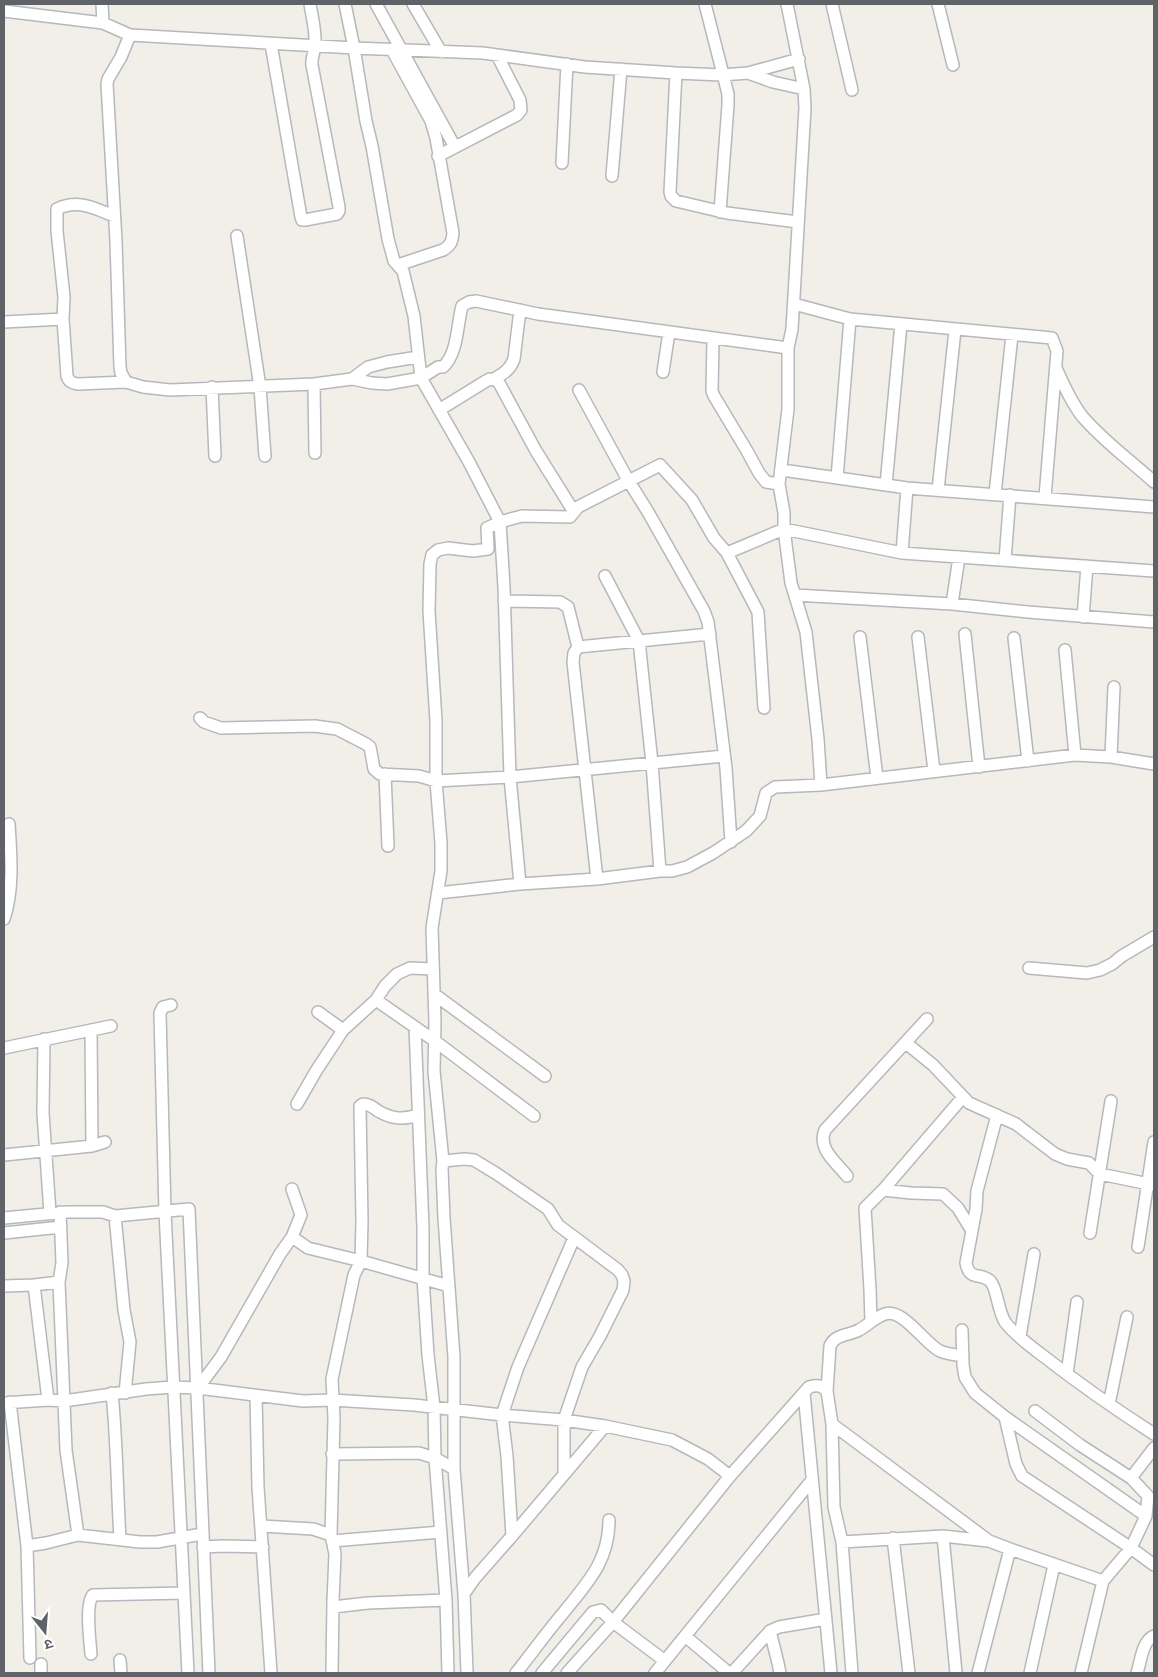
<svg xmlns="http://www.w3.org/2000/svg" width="1158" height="1677" font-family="Helvetica,'Noto Sans Devanagari',sans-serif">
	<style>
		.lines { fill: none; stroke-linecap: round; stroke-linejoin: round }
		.minor-casing { stroke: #b5b8bc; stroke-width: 14 }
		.minor { stroke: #fff; stroke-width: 11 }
	</style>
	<rect width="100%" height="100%" fill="#f1efe8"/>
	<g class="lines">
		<!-- minor casing -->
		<g class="minor-casing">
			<path id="minor" d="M102,4L103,23
				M345,4L354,48L483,53L585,67L676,73L722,75L748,73L799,59
				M376,4L455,147
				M413,4L441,52
				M705,4L728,94V105L720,212
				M832,4L852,90
				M938,4L953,65
				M4,11L103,23L130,35L354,48L366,121L372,146L388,239L394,261L403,271L414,316L421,378L469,462L500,522L487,528L488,549L473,551L448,548L438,550L432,555L430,564L429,611L436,721V781L441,843V871L432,928L435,1022L434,1071L443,1161L442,1169L444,1218L454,1357V1469L464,1594L467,1673
				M130,35L121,57L108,79L107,84L116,241L120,367L121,373L126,382L143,387L170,390L314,384L352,379L372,383L387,384L421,378L438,367H443C458,353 457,325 462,306L469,302L476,301L538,314L788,348L792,329L794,296L805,108L804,89L787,4
				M271,44L301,217L302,220H305L337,214L339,211V207L312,65C311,57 315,52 315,45C316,31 312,17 310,4
				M392,50L431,121L436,138L453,233C452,242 451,245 443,250L398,265
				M676,73L670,192L671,196L676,201L727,213L798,222
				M748,73L773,82L804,89
				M438,156L517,115L521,110L520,100L497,55
				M562,163L567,64
				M612,176L621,69
				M237,236L260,387L265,456
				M794,304L850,319L1052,338L1057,351L1045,497
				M63,319L67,376C69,382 72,383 78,384L126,382
				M4,322L63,319L64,297L57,231V209C78,199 94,208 114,216
				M713,338L712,391L714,396L747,451L759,473L766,482L779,484
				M788,348V409L779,484L784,513V529L791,583L806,632L818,739L821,785
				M1056,368C1063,384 1071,402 1082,416C1103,441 1130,460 1154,482
				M663,372L669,332
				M352,379L368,367L387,362L418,357
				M494,379C504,373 510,370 514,359L520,310
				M314,384L315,453
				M212,387L215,456
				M579,390L628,480L648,512L704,611L708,622L726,768L731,842
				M439,410L486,381L490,379L498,381L536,451L574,512
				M782,470L907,488L1154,507
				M837,478L850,319
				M886,485L901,324
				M938,490L955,330
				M995,494L1012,335
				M727,553L758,612L764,708
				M902,553L907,488
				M1005,560L1010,495
				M605,576L639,641L652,763L660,871
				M795,595L952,604L1028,612L1154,622
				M504,601L560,602L568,607L578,647
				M952,604L959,557
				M1083,617L1087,566
				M965,634L979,767
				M860,637L877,778
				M918,637L934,771
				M1014,638L1028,761
				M1065,650L1075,755
				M200,718L204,722L221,728L315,726L329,728L337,729L366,744L370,747L374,769L380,774L419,776L436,781L510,777L504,587L500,522L522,516L570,517L578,507L660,465L692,500L714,538L727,553L784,529L902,553L1154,571
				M1111,757L1114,687
				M385,774L388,846
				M597,879L573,662L574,653L578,647L588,646L710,634
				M520,884L510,777L724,756
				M438,893L520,884L597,879L660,871H672L687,867L713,853L746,831L760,816L766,793L775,787L821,785L1075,755L1111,757L1154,764
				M4,919C14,889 11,855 9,824
				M1029,968L1087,973L1100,970L1112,964L1122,956L1154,937
				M434,994L545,1076
				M376,1000L435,1041L534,1116
				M171,1005L163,1007L160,1013L165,1212L188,1673
				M318,1012L343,1030L376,1000L385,986L397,974L410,968L433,969
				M415,1027L423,1228V1278L428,1355L434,1407L435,1458L446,1600L448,1673
				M91,1030L92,1146
				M44,1039L43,1113L50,1213
				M906,1043L933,1065L969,1103L1016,1124L1055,1154L1067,1159L1089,1163L1100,1174L1154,1185
				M4,1048L111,1026
				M297,1104L316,1071L343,1030
				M418,1115C403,1120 392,1119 378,1111C373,1107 369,1104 363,1104L360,1106L362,1221L361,1261L449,1286
				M997,1115L977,1191L976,1209L966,1263C970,1283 982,1271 991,1282C997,1289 998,1311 1005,1322C1013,1333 1030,1346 1042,1355C1078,1383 1115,1409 1154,1434
				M4,1155L92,1146L105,1142
				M443,1161L465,1159L474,1160L497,1174L548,1209L558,1225L618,1270L622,1275L624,1281L623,1290L600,1336L582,1367L564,1420V1474
				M847,1176C836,1162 817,1149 825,1130L927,1019
				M883,1190L963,1097
				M60,1212L62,1263L59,1282L66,1450L78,1535
				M115,1216L124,1310L130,1342L125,1393
				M4,1218L67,1212H103L115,1216L189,1209L209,1673
				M4,1233L61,1227
				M1090,1233L1111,1101
				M292,1237L301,1215L292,1189
				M1138,1247L1154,1142
				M34,1285L59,1282
				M4,1286L34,1285L48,1400
				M871,1322L870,1289L865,1208L883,1190L911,1193L943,1194L958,1208L972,1231
				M962,1330L963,1365L965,1377L975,1393L1005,1417L1146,1516
				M1020,1336L1034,1254
				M1067,1374L1077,1302
				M198,1388L221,1357L280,1254L292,1237L308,1248L361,1261L354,1275L332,1379L334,1418L331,1535L335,1554L333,1601L332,1673
				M827,1391L830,1346C835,1334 848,1336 859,1330C867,1326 875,1317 885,1314C903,1308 925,1344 940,1351C947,1354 956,1355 963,1356
				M112,1393C117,1442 117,1490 120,1539
				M804,1393L831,1673
				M256,1396L258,1487L271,1673
				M10,1402L27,1546L46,1543L78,1535L140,1542H157L202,1534
				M4,1403L48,1400L64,1401L146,1389L173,1387L198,1388L303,1401L332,1400L414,1405L502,1415L564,1420L605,1426L672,1440L708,1459L730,1476L809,1387C817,1385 822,1385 827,1391L832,1424L834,1507L842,1542L852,1673
				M1109,1404L1127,1317
				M1035,1411L1080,1445L1131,1478
				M1005,1417L1016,1464L1022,1476L1131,1548L1154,1565
				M832,1424L989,1541L1010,1549L1103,1581L1131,1548L1146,1516L1148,1496L1131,1478L1154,1448
				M332,1454L419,1453L435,1458L454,1469
				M262,1526L313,1529L331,1535
				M512,1536L605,1426
				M943,1536L956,1673
				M893,1538L909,1673
				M332,1541L441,1532
				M842,1542L943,1536L988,1541
				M27,1546L30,1658
				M203,1547L223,1546L263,1547
				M464,1594L475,1578L512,1536L507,1456L502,1415L518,1367L574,1238
				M333,1607L368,1603L446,1600
				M770,1631L778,1663L780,1673
				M685,1636L729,1673
				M91,1654C90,1641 85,1604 93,1595L184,1593
				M120,1660L121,1673
				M41,1664V1673
				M516,1673C532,1653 547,1632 564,1612C588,1582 609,1561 609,1520
				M542,1673L593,1612L601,1610L613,1622L665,1661
				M567,1673L613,1622L730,1476
				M655,1673L812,1480
				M732,1673L770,1631L779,1627L826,1619
				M978,1673L1010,1549
				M1030,1673L1054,1565
				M1081,1673L1103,1581
				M1137,1673C1141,1661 1142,1641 1154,1636"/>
		</g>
		<!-- minor -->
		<use href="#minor" class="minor"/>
	</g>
	<!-- border -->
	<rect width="1158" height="1677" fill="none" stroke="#5f6368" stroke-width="10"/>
	<!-- north arrow -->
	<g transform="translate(45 1632) rotate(163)" stroke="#ffffff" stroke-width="4" paint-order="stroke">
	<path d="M0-4L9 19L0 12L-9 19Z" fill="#5f6368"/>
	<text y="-8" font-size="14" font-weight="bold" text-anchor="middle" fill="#5f6368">उ</text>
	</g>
</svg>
